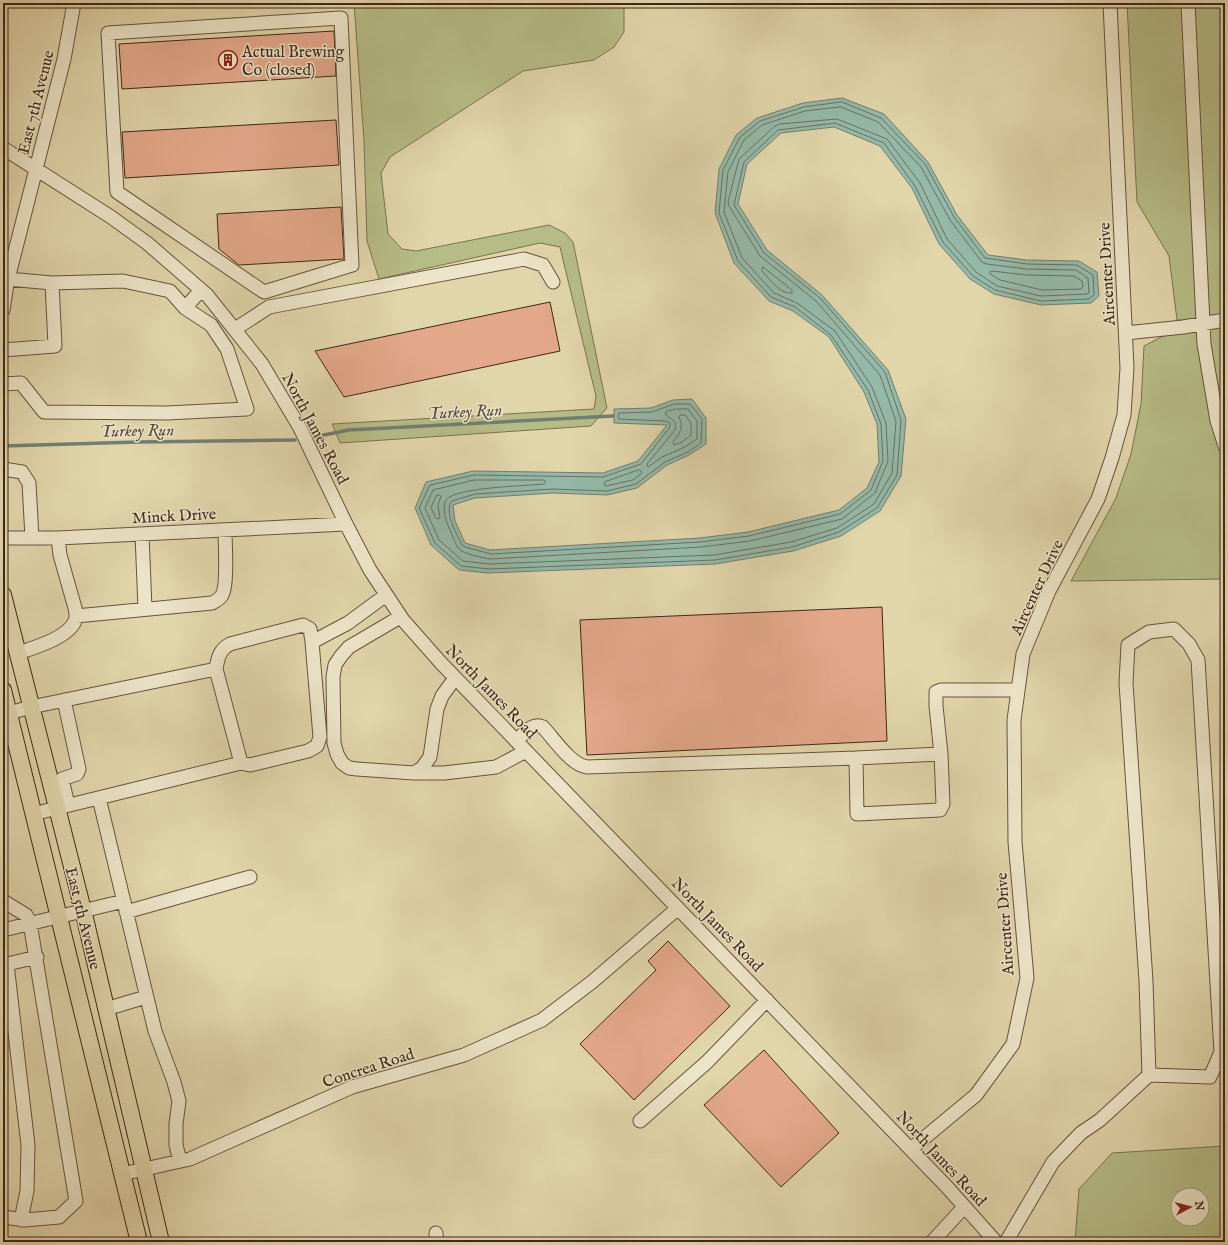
<svg xmlns="http://www.w3.org/2000/svg" width="1228" height="1245" font-family="'IM FELL English',serif">
	<style>
		.green { fill: #b6bc86; stroke: #7b7250; fill-rule: evenodd }
		.water { fill: #94b9a9; stroke: #727f70 }
		.lines { fill: none; stroke-linecap: round; stroke-linejoin: round }
		.shore { stroke: #6a7062; stroke-width: 1 }
		.stream { stroke: #727f70; stroke-width: 3.5 }
		.building { fill: #e3a88a; stroke: #40271a }
		.minor-casing { stroke: #68523e; stroke-width: 15 }
		.major-casing { stroke: #40271a; stroke-width: 18 }
		.minor { stroke: #ece4c8; stroke-width: 13 }
		.major { stroke: #e1d5aa; stroke-width: 16 }
		.labels { text-anchor: middle; stroke-width: 3; stroke-linejoin: round; paint-order: stroke }
		.poi-label { font-size: 16px; fill: #40271a; stroke: #ece4c8; text-anchor: start }
		.street-label { font-size: 16px; fill: #40271a; stroke: #ece4c8 }
		.water-label { font-size: 17px; font-style: italic; fill: #554c3e; stroke: #ece4c8 }
	</style>
	<rect width="100%" height="100%" fill="#e1d5aa"/>
	<filter id="stains"><feTurbulence type="fractalNoise" baseFrequency=".005" numOctaves="4"/><feColorMatrix values="0 0 0 0 .2 0 0 0 0 .09 0 0 0 0 .02 0 0 0 .5 -.17"/></filter>
	<radialGradient id="worn" r=".72"><stop offset=".6" stop-color="#630" stop-opacity="0"/><stop offset="1" stop-color="#630" stop-opacity=".3"/></radialGradient>
	<!-- green -->
	<path class="green" d="M354,3H626L624,7V32L614,47L594,60L523,71L390,157L381,173L388,234L402,249L416,251L549,225L565,233L573,242L607,408L591,426L340,443L332,424L594,409L596,396L560,247L540,243L379,279L367,241L364,141Z
		M1127,3H1225V579L1071,581L1116,498L1131,454L1141,404L1144,346L1163,336L1183,333L1182,320H1177L1169,256L1137,202Z
		M1225,1146V1242H1075L1079,1189L1112,1153ZM1178,1195H1202V1219H1178Z"/>
	<!-- water -->
	<path class="water" d="M842,98L884,114L928,162L957,215L988,255L1027,260L1079,261L1097,272L1099,296L1091,303L1041,305L994,294L970,279L939,244L912,188L880,146L834,127L781,133L747,164L738,204L767,250L822,295L888,370L906,419L901,476L880,511L841,536L793,551L715,564L488,573L459,570L431,545L415,508L426,482L473,471L603,473L638,461L667,425L614,423V409L651,408L673,400L692,399L706,418V444L689,455L667,465L637,488L607,495L553,493L475,498L453,505L455,521L465,543L490,550L700,538L748,532L839,510L867,488L879,462L877,424L864,392L829,337L793,311L769,301L734,263L715,213L719,169L736,135L757,118L803,103Z"/>
	<g class="lines">
		<!-- shore -->
		<path class="shore" d="M842,102L881,118L925,164L954,217L985,258L1027,264L1077,265L1093,275L1094,295L1089,299L1041,301L995,290L973,276L943,242L915,186L884,143L835,123L778,130L744,162L734,205L764,253L820,298L885,372L901,420L897,475L877,508L839,532L792,547L715,560L489,569L461,566L435,543L419,508L430,485L474,475L603,477L641,464L670,427V423L666,421L619,419L618,417L619,413L652,412L674,404H690L702,419L701,443L688,452L665,462L636,484L607,491L552,489L475,494L452,501C443,510 457,535 462,545L465,547L491,554L700,542L749,536L840,514L871,490L883,461L881,424L868,390L831,335L795,307L771,297L738,261L719,213L723,170L740,137L760,121L804,107Z
			M841,107L878,122L921,167L950,220L982,262L987,264L1026,269L1076,270L1088,278L1089,293L1087,294L1041,296L997,286L976,272L947,239L920,183L887,139L837,119L780,124L775,126L739,159L728,202L729,206L760,256L816,301L880,375L896,421L892,473L874,504L837,528L791,542L714,555L489,564L463,561L439,540L425,508L433,490L474,480H544L546,482L544,484C527,486 455,487 446,500C441,507 447,525 451,532C453,537 455,544 459,549C463,554 484,558 490,559L701,547L750,541L842,519L875,493L888,461L886,423L872,387L835,331L797,303L774,293L742,258L724,212L728,172L744,140L762,125L805,111Z
			M763,267L792,290V293C779,294 770,279 762,271Z
			M992,271L1026,275L1074,276L1082,281L1083,287L1081,289L1042,290L1000,280L990,274V272Z
			M675,409H688L697,421V439L685,447L662,457L648,467L647,464L675,430C678,420 670,419 665,414L666,412Z
			M681,415H685L691,423V435L682,442L674,445L673,442C680,433 684,428 679,417Z
			M639,470L641,471L642,473L633,480L606,486L604,485L605,482Z
			M437,495H439L441,496L438,505L440,518L438,519L436,518L431,508Z"/>
		<!-- stream -->
		<path class="stream" d="M319,436L349,430L613,416
			M3,446L138,442L295,440"/>
	</g>
	<!-- building -->
	<path class="building" d="M334,31L336,76L122,89L119,44Z
		M336,120L339,165L125,178L122,132Z
		M341,207L344,259L239,265L219,249L217,214Z
		M550,302L560,351L344,397L315,351Z
		M882,607L887,741L587,755L580,620Z
		M668,941L730,1006L634,1100L580,1044L656,970L648,961Z
		M764,1050L839,1133L781,1187L704,1105Z"/>
	<g class="lines">
		<!-- minor casing -->
		<g class="minor-casing">
			<path id="minor" d="M1188,3L1204,344L1217,421L1225,446
				M341,18L352,265L264,292L117,192L108,33Z
				M3,148L111,217L147,243L207,295L262,364L300,428L346,524L370,570L403,620L441,663L947,1187L996,1242
				M3,276L8,279L52,283L123,281L170,291L185,308L211,325L227,349L247,409L167,413L44,412L21,383L3,384
				M3,292L8,279L64,59L74,3
				M185,308L201,290
				M3,310L7,284
				M235,329L269,307L524,259L543,265L553,282
				M1126,333L1183,327L1225,320
				M3,350L55,346L52,283
				M3,469L22,472L29,483L32,538
				M142,534L145,609
				M3,538H58L346,524
				M76,616L212,603C216,601 220,599 222,595C228,586 225,543 225,530
				M400,617L349,647L341,656L335,665L333,677L334,743L337,754L342,763L349,768L357,769L414,773L422,768L430,757L437,709L442,696L455,678
				M18,653C33,648 68,638 75,621C77,617 76,613 75,608L60,555L58,538
				M216,669L241,763L250,765L308,751L317,746L320,737L312,642
				M64,700L79,769L77,774L62,779L68,805
				M3,712L9,713L31,707L216,669C218,658 219,650 230,644L303,625L310,629L312,642L348,623L386,595
				M516,741C524,734 532,722 543,727C554,739 571,765 587,767L856,758
				M941,754L943,804L940,810L857,814L856,758L941,754L936,706V692L941,690H1018
				M414,773H444L496,767L526,751
				M99,798L155,1031L174,1082L179,1101L176,1124V1145L180,1161
				M33,814L241,763
				M3,901L26,915L30,923L76,1201L59,1217L25,1220L3,1217
				M126,912L250,877
				M3,930L124,901
				M7,964L28,1145L27,1191L21,1220
				M3,965L37,957
				M106,1009L146,997
				M640,1121L707,1062L767,1000
				M911,1149L976,1095L1013,1044L1027,978L1015,842L1014,720L1023,654L1049,591L1098,499L1112,458L1124,415L1127,368L1110,3
				M122,1174L190,1159L352,1087L464,1055L542,1020L592,982L678,908
				M436,1233L437,1242
				M932,1242L964,1207
				M1006,1242L1053,1162L1081,1133L1100,1120L1149,1075L1210,1077L1221,1052L1198,660L1189,644L1174,629L1149,632L1128,645L1126,683L1146,981L1149,1075"/>
		</g>
		<!-- major casing -->
		<g class="major-casing">
			<path id="major" d="M3,595L83,910L161,1242
				M3,690L139,1242"/>
		</g>
		<!-- minor -->
		<use href="#minor" class="minor"/>
		<!-- major -->
		<use href="#major" class="major"/>
	</g>
	<!-- icons -->
	<defs>
		<g id="building-ring" transform="scale(1)"><circle r="9.5" fill="#ece4c8" stroke="#8f2418" stroke-width="1.5"/><path d="M-4-6H4V6H1V3H-1V6H-4ZM-2.5-4.3h1.7v1.8h-1.7ZM.8-4.3h1.7v1.8H.8ZM-2.5-1h1.7V.8h-1.7ZM.8-1h1.7V.8H.8Z" fill="#8f2418"/></g>
	</defs>
	<g fill-rule="evenodd">
		<use href="#building-ring" x="228" y="60"/>
	</g>
	<g class="labels">
		<!-- poi labels -->
		<g class="poi-label">
			<text x="242" y="57">Actual Brewing<tspan x="242" dy="18">Co (closed)</tspan></text>
		</g>
		<!-- street labels -->
		<g class="street-label">
			<text transform="translate(35 102) rotate(-76)" y="6">East 7th Avenue</text>
			<text transform="translate(1106 274) rotate(-93)" y="6">Aircenter Drive</text>
			<text transform="translate(316 428) rotate(62)" y="6">North James Road</text>
			<text transform="translate(174 515) rotate(-3)" y="6">Minck Drive</text>
			<text transform="translate(1036 587) rotate(-65)" y="6">Aircenter Drive</text>
			<text transform="translate(492 691) rotate(46)" y="6">North James Road</text>
			<text transform="translate(84 918) rotate(76)" y="6">East 5th Avenue</text>
			<text transform="translate(718 924) rotate(46)" y="6">North James Road</text>
			<text transform="translate(1004 924) rotate(-94)" y="6">Aircenter Drive</text>
			<text transform="translate(368 1067) rotate(-18)" y="6">Concrea Road</text>
			<text transform="translate(942 1158) rotate(47)" y="6">North James Road</text>
		</g>
		<!-- water labels -->
		<g class="water-label">
			<text transform="translate(465 411) rotate(-3)" y="6">Turkey Run</text>
			<text transform="translate(137 430) rotate(-1)" y="6">Turkey Run</text>
		</g>
	</g>
	<!-- margin -->
	<rect width="1228" height="1245" fill="none" stroke="#e1d5aa" stroke-width="16"/>
	<rect x="4" y="4" width="1220" height="1237" fill="none" stroke="#40271a" stroke-width="2"/>
	<rect x="8" y="8" width="1212" height="1229" fill="none" stroke="#40271a"/>
	<!-- north arrow -->
	<g transform="translate(1190 1207) rotate(83)"><circle r="19" fill="#ece4c8" stroke="#a79882"/>
	<path d="M0-3L7 15L0 10L-7 15Z" fill="#8f2418"/>
	<text y="-6" font-size="11" font-weight="bold" text-anchor="middle" fill="#40271a">N</text>
	</g>
	<rect width="100%" height="100%" filter="url(#stains)"/>
	<rect width="100%" height="100%" fill="url(#worn)"/>
</svg>
